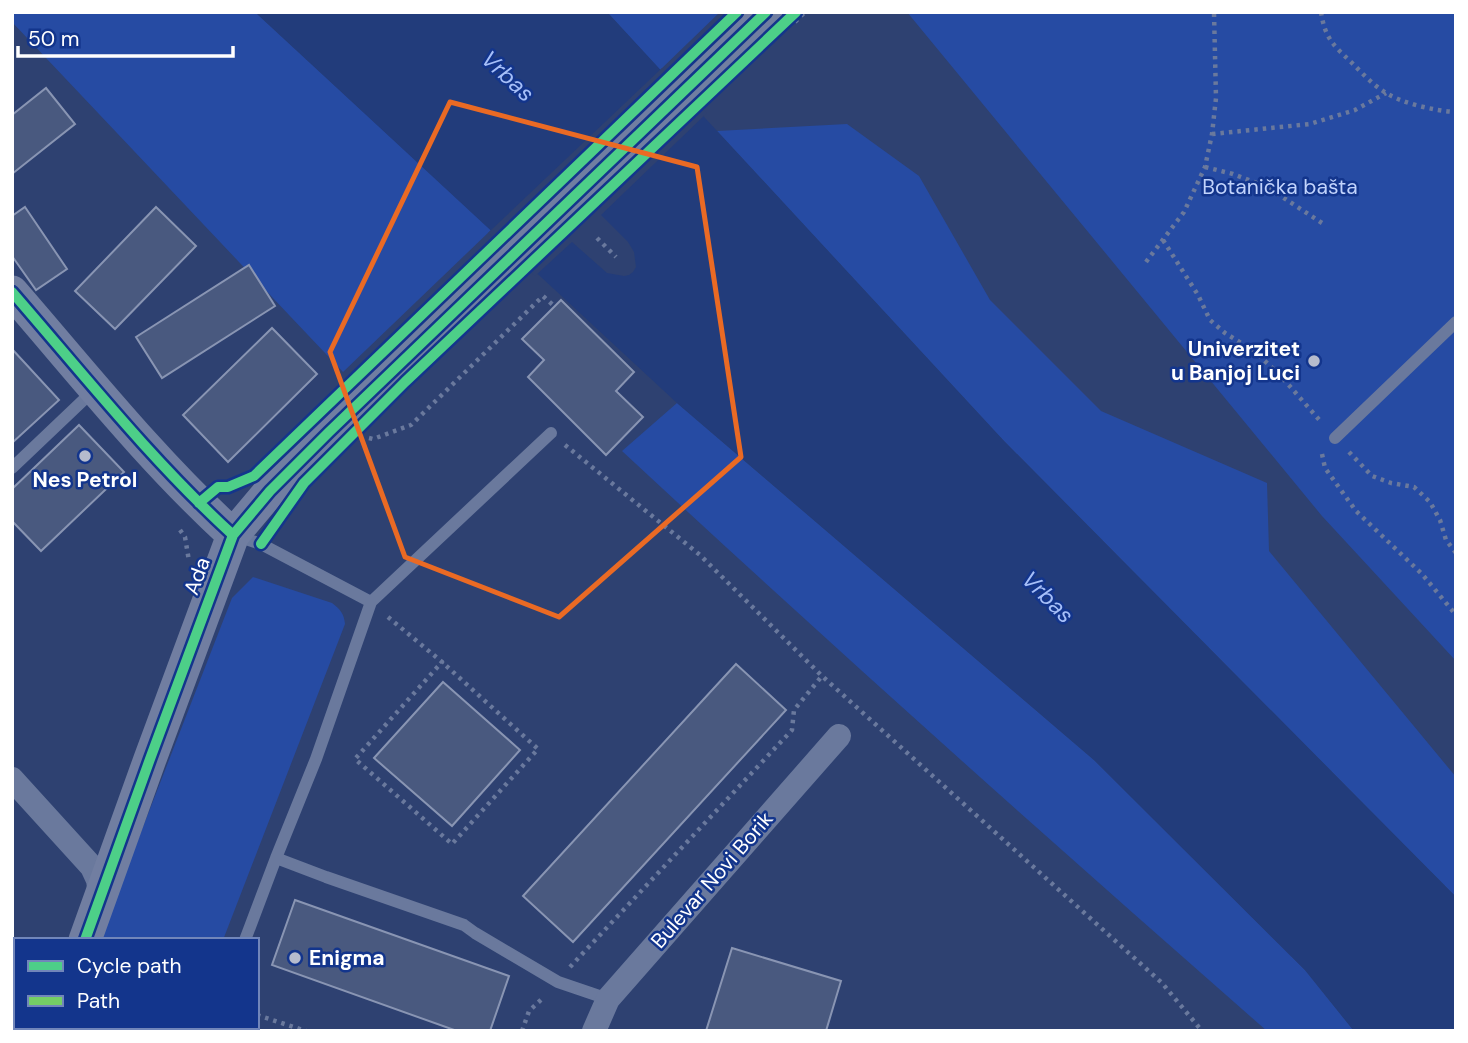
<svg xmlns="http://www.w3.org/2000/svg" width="1468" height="1043" font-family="'DM Sans',sans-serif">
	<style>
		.green { fill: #264ba3 }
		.water { fill: #223c7b }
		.pier { fill: #2e4171 }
		.building { fill: #49597f; stroke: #8995b3; stroke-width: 2 }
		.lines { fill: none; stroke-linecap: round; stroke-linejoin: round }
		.path { stroke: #6a799d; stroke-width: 4.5; stroke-dasharray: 3.5 5; stroke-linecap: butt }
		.lane { stroke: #6a799d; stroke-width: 12 }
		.street { stroke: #6a799d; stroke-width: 24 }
		.secondary { stroke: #717ea1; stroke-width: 33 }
		.quiet { stroke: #74ce65; stroke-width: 9; stroke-dasharray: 18 9; stroke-linecap: butt }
		.cycleway-casing { stroke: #13358c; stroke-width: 15 }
		.cycleway { stroke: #4dcf88; stroke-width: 10 }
		.marked { fill: none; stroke: #ea6a24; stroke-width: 5; stroke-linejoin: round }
		.poi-dot { fill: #b6bccd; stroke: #13358c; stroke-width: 2.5 }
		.labels { text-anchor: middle; stroke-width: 5; stroke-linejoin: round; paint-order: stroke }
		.park-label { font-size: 21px; fill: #c1d3fc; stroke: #13358c }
		.poi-label { font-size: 21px; font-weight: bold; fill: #fff; stroke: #13358c; text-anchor: end }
		.street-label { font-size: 21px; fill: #fff; stroke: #13358c }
		.water-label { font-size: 23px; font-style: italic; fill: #a6bff8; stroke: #13358c }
	</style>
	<rect width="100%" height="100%" fill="#2e4171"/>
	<!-- green -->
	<path class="green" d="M12,12H255L491,230L343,372L12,22Z
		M607,12H720L660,70Z
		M907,12H1456V661L1322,516Z
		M847,124L919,176L990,300L1101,411L1267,483L1269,551L1456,777V897L1003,440L717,131Z
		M677,403L1094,760L1305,970L1354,1031H1267C1049,840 834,648 622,451Z
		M253,577L332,603C341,610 344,614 345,624L223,940H99L232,598Z
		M12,940L16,941V1027H20L19,1031H12Z"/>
	<!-- water -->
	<path class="water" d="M255,12H607L1003,440L1456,897V1031H1354L1305,970L1094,760L677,403Z"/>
	<!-- pier -->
	<path class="pier" d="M662,68L707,113L601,215L628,242L634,252L636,267L633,272L629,275L624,276L607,273L572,242L535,276L488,233Z"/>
	<!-- building -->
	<path class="building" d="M46,88L75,124L12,174V115Z
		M25,207L67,269L36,290L12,256V216Z
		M156,207L196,246L115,329L75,291Z
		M249,265L275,306L162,378L136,337Z
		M561,300L634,372L616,391L643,417L606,455L528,377L544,360L522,339Z
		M272,328L317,374L228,462L183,415Z
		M12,349L59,400L12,443Z
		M79,425L124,472L41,551L12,521V489Z
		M736,664L786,710L573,942L523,896Z
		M443,682L520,750L452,826L374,758Z
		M295,900L509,976L490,1031H457L272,965Z
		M732,948L841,981L826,1031H706Z"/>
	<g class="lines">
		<!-- path -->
		<path class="path" d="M1321,12C1325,38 1333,45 1351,62C1361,72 1371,83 1383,91C1400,103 1435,111 1456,112
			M795,22L805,12
			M1212,134L1310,124L1355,110L1386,93
			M1205,167L1233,174L1267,187L1322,223
			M597,238L616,257
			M1163,240L1198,295L1210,320L1225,333L1254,351L1280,375L1322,423
			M1146,262L1184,212L1205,167L1212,134L1216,98L1214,12
			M369,438L373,439L411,425L543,296L554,306
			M565,445L700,555L822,676L1162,983L1202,1031
			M1349,452L1372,476L1391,483L1414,487L1430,502L1440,520L1446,540L1456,553
			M1322,454L1325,468L1356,511L1422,574L1456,615
			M180,530L185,537L189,561
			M388,617L442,662L355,759L452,844L538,749L442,662
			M570,967L792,730L794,710L822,676
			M257,1015L306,1031
			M522,1031L529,1011L544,997"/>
		<!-- lane -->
		<path class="lane" d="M1335,438L1456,322
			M12,468L94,390
			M237,536L261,544L371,602
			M276,858L316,759L371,602L551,433
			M245,940L276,858L326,877L464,925L475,933L558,982L608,999
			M210,1031L211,1027"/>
		<!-- street -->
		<path class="street" d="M12,779L92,867L98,880L100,895
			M166,1027L176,1031
			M594,1031L608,999L839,736"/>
		<!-- secondary -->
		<path class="secondary" d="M12,292C84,375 152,461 233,535
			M85,940L150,759L233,535L270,491L329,432L766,12
			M54,1031L56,1027"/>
		<!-- quiet -->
		<path class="quiet" d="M12,967L16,965"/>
		<!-- cycleway casing -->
		<g class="cycleway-casing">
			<path id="cycleway" d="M12,292C84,375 152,461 233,535
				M199,503L218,487H228L254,476L737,12
				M261,544L304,483L405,382L796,12
				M85,940L150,759L233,535L270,491L329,432L766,12"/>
		</g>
		<!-- cycleway -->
		<use href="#cycleway" class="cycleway"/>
	</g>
	<!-- marked area -->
	<path class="marked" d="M450,102L697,167L741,457L559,617L405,557L330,352Z"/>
	<!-- markers -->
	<g class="poi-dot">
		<circle cx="1314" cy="361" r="7"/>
		<circle cx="85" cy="456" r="7"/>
		<circle cx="295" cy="958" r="7"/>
	</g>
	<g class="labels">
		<!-- park labels -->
		<g class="park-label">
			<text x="1280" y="194">Botanička bašta</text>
		</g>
		<!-- poi labels -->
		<g class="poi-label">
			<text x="1300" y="356">Univerzitet<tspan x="1300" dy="24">u Banjoj Luci</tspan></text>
			<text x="85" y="487" text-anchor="middle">Nes Petrol</text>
			<text x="309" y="965" text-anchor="start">Enigma</text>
		</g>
		<!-- street labels -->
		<g class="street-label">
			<text transform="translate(197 576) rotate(-70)" y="7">Ada</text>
			<text transform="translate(712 880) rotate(-49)" y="7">Bulevar Novi Borik</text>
		</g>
		<!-- water labels -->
		<g class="water-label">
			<text transform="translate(508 76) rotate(43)" y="8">Vrbas</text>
			<text transform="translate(1048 597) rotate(45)" y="8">Vrbas</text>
		</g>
	</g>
	<!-- border -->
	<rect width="1468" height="1043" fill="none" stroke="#ffffff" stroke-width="28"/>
	<!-- legend -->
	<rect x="14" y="938" width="245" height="91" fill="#13358c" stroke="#7186ba" stroke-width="2"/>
	<rect x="28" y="961" width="35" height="10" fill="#4dcf88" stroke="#7186ba" stroke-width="2"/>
	<text x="77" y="973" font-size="21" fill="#ffffff">Cycle path</text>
	<rect x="28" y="996" width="35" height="10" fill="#74ce65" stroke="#7186ba" stroke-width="2"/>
	<text x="77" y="1008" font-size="21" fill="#ffffff">Path</text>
	<!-- scale -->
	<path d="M18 46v10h215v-10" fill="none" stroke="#ffffff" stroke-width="3.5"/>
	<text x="28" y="46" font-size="21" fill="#ffffff" stroke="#13358c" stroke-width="5" paint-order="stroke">50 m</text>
</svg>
